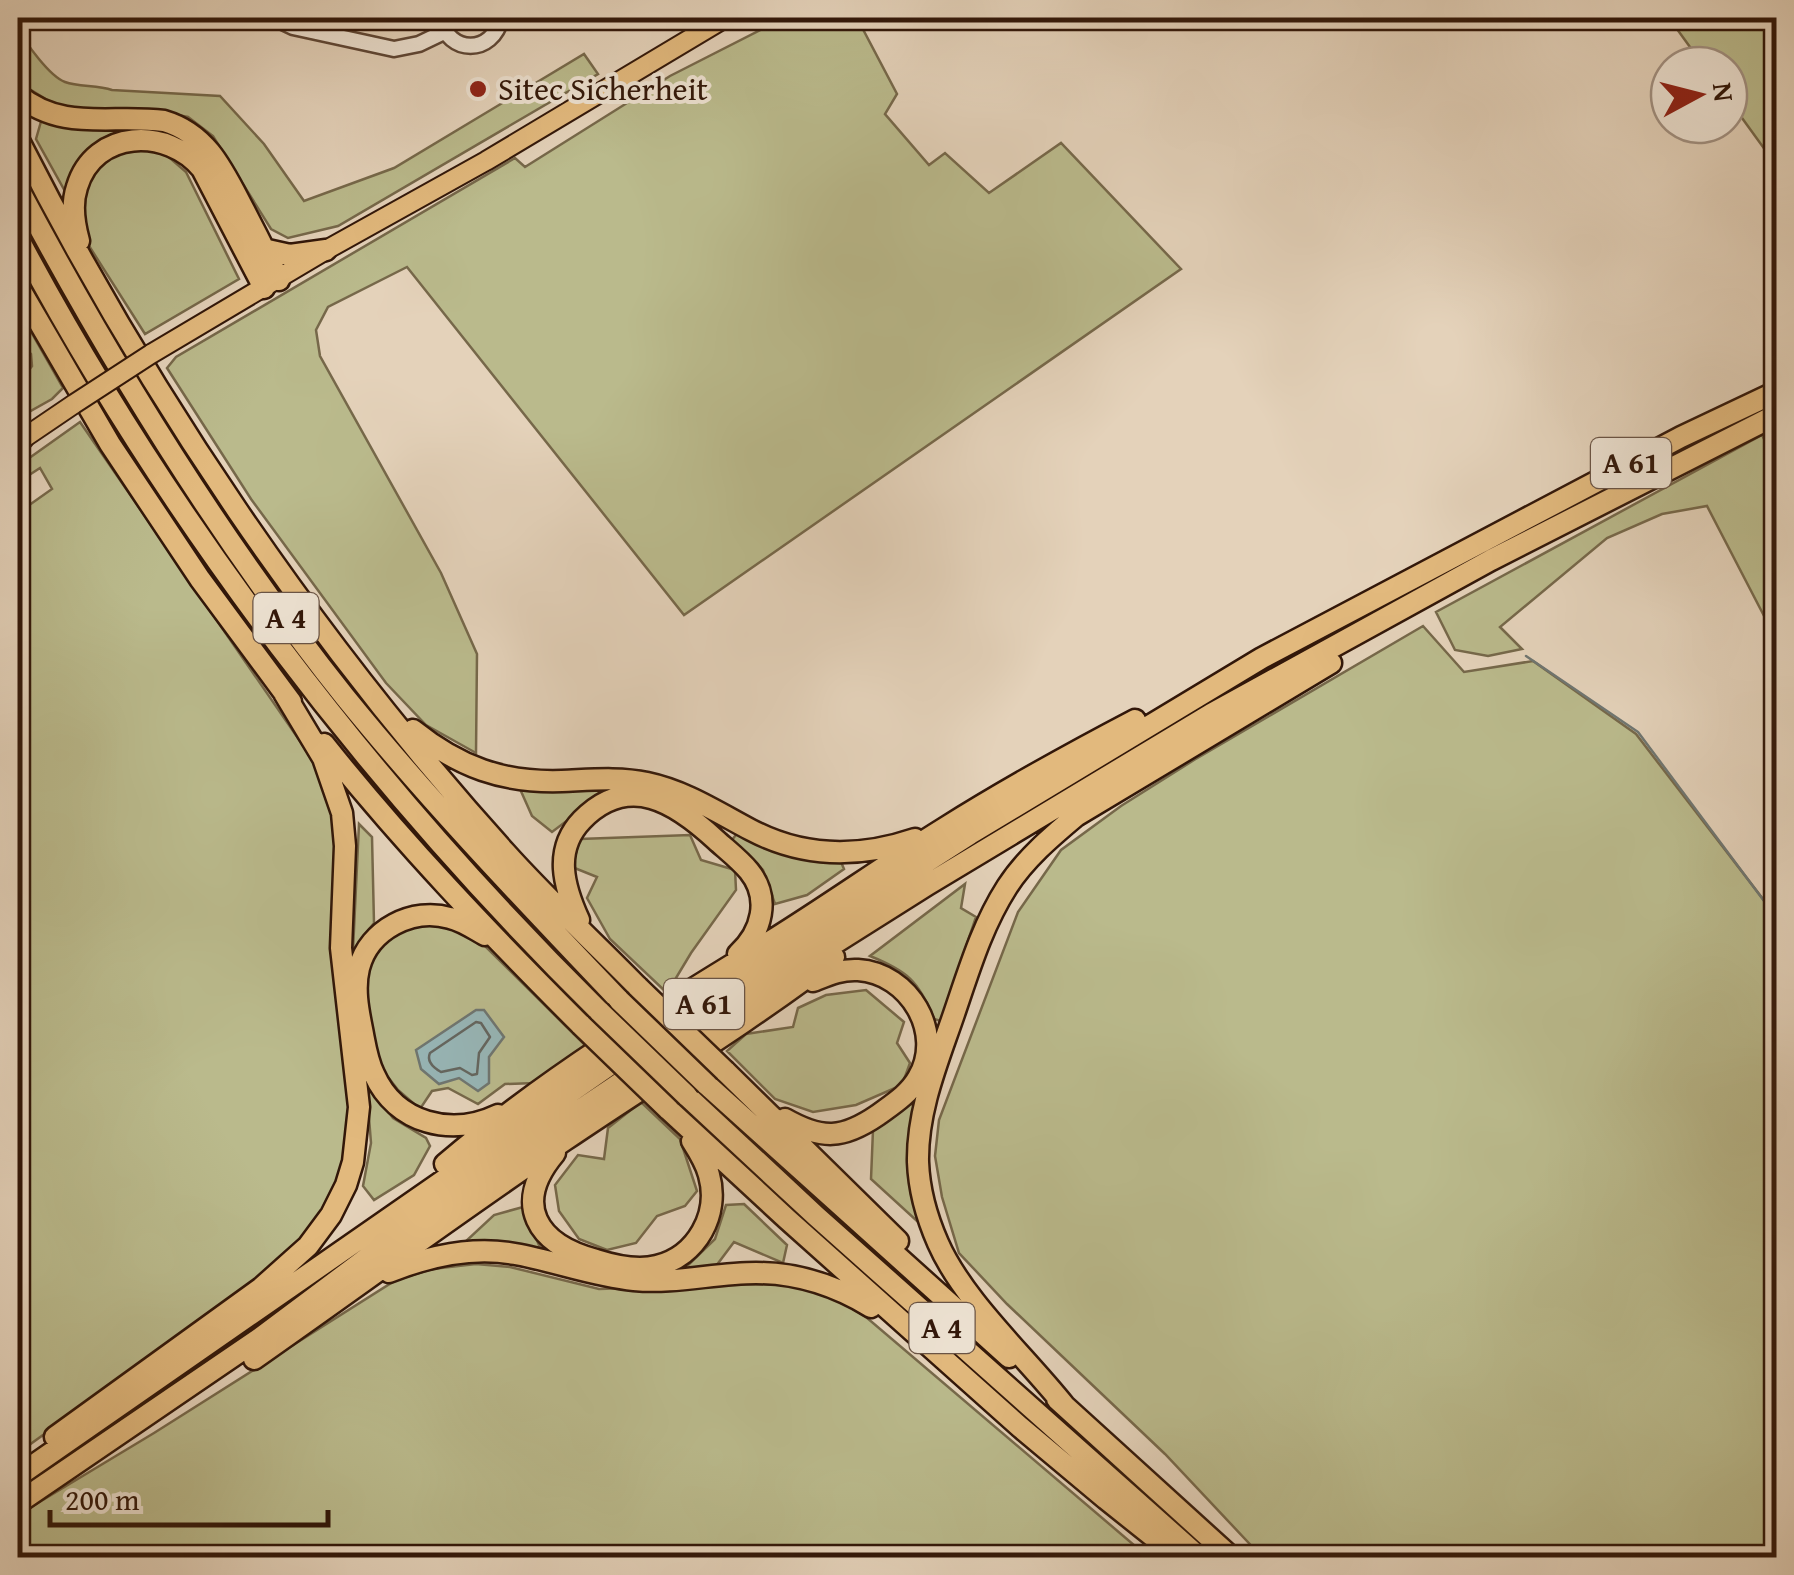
<svg xmlns="http://www.w3.org/2000/svg" width="1794" height="1575" font-family="'Gentium Book Plus',serif">
	<style>
		.green { fill: #baba8c; stroke: #76684a; stroke-width: 2.5 }
		.water { fill: #97b6b7; stroke: #6f7671; stroke-width: 2.5 }
		.lines { fill: none; stroke-linecap: round; stroke-linejoin: round }
		.shore { stroke: #646660; stroke-width: 2.5 }
		.stream { stroke: #6f7671; stroke-width: 2.5 }
		.minor-casing { stroke: #5e4635; stroke-width: 19 }
		.major-casing { stroke: #321709; stroke-width: 22 }
		.highway-casing { stroke: #321709; stroke-width: 25 }
		.minor { stroke: #ede2d2; stroke-width: 14 }
		.major { stroke: #e2b97d; stroke-width: 18 }
		.highway { stroke: #e2b97d; stroke-width: 20 }
		.major-bridge-casing { stroke: #321709; stroke-width: 22; stroke-linecap: butt }
		.highway-bridge-casing { stroke: #321709; stroke-width: 25; stroke-linecap: butt }
		.major-bridge { stroke: #e2b97d; stroke-width: 18 }
		.highway-bridge { stroke: #e2b97d; stroke-width: 20 }
		.poi-dot { fill: #8f2418; stroke: #ede2d2; stroke-width: 4 }
		.labels { text-anchor: middle; stroke-width: 8; stroke-linejoin: round; paint-order: stroke }
		.shield { fill: #ede2d2; stroke: #6a5445; stroke-width: 2.5 }
		.shield-label { font-size: 30px; font-weight: bold; fill: #321709 }
		.poi-label { font-size: 32px; fill: #321709; stroke: #ede2d2; text-anchor: start }
	</style>
	<rect width="100%" height="100%" fill="#e4d2ba"/>
	<filter id="stains"><feTurbulence type="fractalNoise" baseFrequency=".002" numOctaves="4"/><feColorMatrix values="0 0 0 0 .2 0 0 0 0 .09 0 0 0 0 .02 0 0 0 .5 -.17"/></filter>
	<radialGradient id="worn" r=".72"><stop offset=".6" stop-color="#630" stop-opacity="0"/><stop offset="1" stop-color="#630" stop-opacity=".3"/></radialGradient>
	<!-- green -->
	<path class="green" d="M784,18H857L897,94L885,114L929,165L945,153L989,193L1061,143L1181,269L684,615L407,267L328,307L316,330L320,356L441,573L477,654L476,753L426,725L386,683L251,499L167,368L176,357L515,158L525,167L670,76Z
		M1669,18H1776V165L1729,100V65H1703Z
		M18,29C26,43 49,76 65,82C79,87 97,85 112,90L220,96L264,144L304,201L394,168L584,54L598,74L338,226L288,238L271,229L213,136L188,117L156,111L62,109L18,82Z
		M42,118L111,126L116,135C86,147 79,164 66,193L36,139Z
		M139,148L163,152L186,172L239,279L145,334L84,238L80,207L89,179L100,164L115,153Z
		M18,309L63,388L52,399L18,418V384L32,366L31,354L18,340Z
		M80,422L313,760L329,790L337,836L334,861L333,950L351,1078L350,1160L317,1227L265,1275L18,1453V513L52,489L40,468L26,477L18,466Z
		M1762,435L1776,463V639L1707,506L1662,514L1607,538L1500,627L1522,649L1488,656L1455,650L1436,612Z
		M1423,626L1464,672L1533,661L1636,734L1776,916V1557H1262L1165,1454L1007,1304L959,1253L942,1197L935,1156L939,1120L1018,912L1061,850L1121,806L1194,760Z
		M596,788L601,795L552,832L532,816L520,789Z
		M359,824L372,837L374,923L353,950Z
		M738,832L798,856L841,862L844,869L807,895L775,904L763,870L732,840Z
		M690,835L701,860L735,870L736,890L691,953L667,993L610,939L587,898L597,877L572,867L580,839Z
		M965,884L961,908L976,917L941,1021L934,1019C919,981 907,971 870,956Z
		M434,921L478,939L588,1048L535,1083L505,1084L478,1104L448,1088L432,1091L420,1109L398,1090L378,1064L362,975L370,954L399,928Z
		M866,990L904,1022L897,1043L910,1063L902,1085L856,1105L813,1112L775,1099L727,1051L746,1034L793,1027L798,1008L826,995Z
		M373,1091L393,1118L426,1138L430,1146L414,1175L374,1200L363,1186L371,1143L367,1093Z
		M641,1102L680,1139L697,1191L685,1206L657,1216L636,1243L607,1250L579,1239L559,1211L555,1185L578,1155L604,1159L608,1128Z
		M909,1103L915,1106L908,1154L917,1221L871,1179L873,1130Z
		M744,1204L787,1245L783,1263L734,1242L716,1266L683,1270L715,1239L726,1205Z
		M523,1207L541,1250L465,1242L494,1215Z
		M476,1264L510,1267L599,1289L750,1284L795,1285L836,1299L866,1317L1148,1557L18,1558V1515L154,1433L396,1280L432,1269Z"/>
	<!-- water -->
	<path class="water" d="M476,1010H484L504,1037L489,1057V1083L478,1091L459,1078L439,1084L421,1069L416,1050Z"/>
	<g class="lines">
		<!-- shore -->
		<path class="shore" d="M476,1022L481,1023L490,1037L479,1053L477,1074L472,1075L460,1068L441,1072C434,1068 426,1062 430,1053Z"/>
		<!-- stream -->
		<path class="stream" d="M1526,656L1638,732L1776,917"/>
		<!-- minor casing -->
		<g class="minor-casing">
			<path id="minor" d="M274,18L293,27L394,49L419,44L444,32
				M440,18C448,55 493,55 501,18"/>
		</g>
		<!-- major casing -->
		<g class="major-casing">
			<path id="major" d="M151,354L326,250L486,161L725,18
				M18,442L74,404"/>
		</g>
		<!-- highway casing -->
		<g class="highway-casing">
			<path id="highway" d="M18,95C63,132 111,114 164,121C208,134 224,172 244,210C256,233 268,257 279,280
				M18,139C147,394 313,639 505,852C547,899 594,942 638,987
				M18,188C112,365 219,539 345,697C431,803 525,901 619,1000
				M18,238C169,522 371,786 600,1012
				M79,241C74,223 71,205 77,187C94,129 168,127 202,169L264,288
				M263,249L290,255L326,250
				M18,286L110,444L200,579L291,702
				M18,439H22
				M413,730C459,767 503,783 562,781C590,780 619,777 647,783C685,791 717,812 751,830C804,858 859,858 915,839
				M324,744C403,843 491,935 581,1025
				M579,920C564,887 553,850 582,820C629,772 676,803 716,840C727,850 740,860 749,871C771,898 762,932 738,954
				M485,935C474,929 463,921 450,918C413,907 369,929 359,968C354,988 358,1009 362,1029C365,1044 367,1060 374,1074C396,1124 452,1137 498,1115
				M725,1071L898,1241
				M706,1084L1009,1357
				M687,1096L816,1216L1200,1558
				M668,1109L787,1219L1020,1427L1106,1499L1180,1558
				M785,1119C822,1140 843,1139 878,1115C893,1104 909,1094 918,1078C945,1033 909,973 858,970C841,969 828,975 813,981
				M555,1153C512,1204 536,1244 596,1260C615,1266 637,1271 657,1266C697,1256 720,1214 709,1175C706,1163 699,1152 692,1141
				M445,1164C545,1079 659,1009 771,941C829,905 885,865 943,829C1005,790 1070,754 1135,720
				M389,1272C429,1256 472,1246 515,1254C555,1261 593,1276 634,1280C675,1284 715,1273 756,1273C798,1273 835,1285 871,1307
				M254,1359C358,1286 460,1211 565,1140C655,1079 748,1023 834,957
				M1057,1399L1232,1558
				M1064,1405C1024,1355 963,1300 938,1243C927,1218 919,1189 918,1162C917,1110 938,1061 954,1014C969,970 982,926 1007,887C1025,859 1051,837 1076,816L1331,663
				M55,1437L261,1288L308,1246L331,1215L346,1185L353,1162L359,1107L341,948L345,846L342,813L323,758L284,693
				M18,1476L614,1062L970,834L1262,658L1681,437L1776,392
				M18,1503L260,1338L379,1249L574,1114L732,1008L927,885L1211,714L1491,560L1776,415"/>
		</g>
		<!-- minor -->
		<use href="#minor" class="minor"/>
		<!-- major -->
		<use href="#major" class="major"/>
		<!-- highway -->
		<use href="#highway" class="highway"/>
		<!-- major-bridge casing -->
		<g class="major-bridge-casing">
			<path id="major-bridge" d="M74,404L151,354"/>
		</g>
		<!-- highway-bridge casing -->
		<g class="highway-bridge-casing">
			<path id="highway-bridge" d="M638,987L725,1071
				M619,1000L706,1084
				M600,1012L687,1096
				M581,1025L668,1109"/>
		</g>
		<!-- major-bridge -->
		<use href="#major-bridge" class="major-bridge"/>
		<!-- highway-bridge -->
		<use href="#highway-bridge" class="highway-bridge"/>
	</g>
	<!-- markers -->
	<circle class="poi-dot" cx="478" cy="89" r="10"/>
	<g class="labels">
		<!-- shield labels -->
		<g class="shield">
			<rect x="1591" y="438" width="80" height="50" rx="8"/>
			<rect x="253.5" y="593" width="65" height="50" rx="8"/>
			<rect x="664" y="979" width="80" height="50" rx="8"/>
			<rect x="909.5" y="1303" width="65" height="50" rx="8"/>
		</g>
		<g class="shield-label">
			<text x="1631" y="473">A 61</text>
			<text x="286" y="628">A 4</text>
			<text x="704" y="1014">A 61</text>
			<text x="942" y="1338">A 4</text>
		</g>
		<!-- poi labels -->
		<g class="poi-label">
			<text x="498" y="100">Sitec Sicherheit</text>
		</g>
	</g>
	<!-- margin -->
	<rect width="1794" height="1575" fill="none" stroke="#e4d2ba" stroke-width="60"/>
	<rect x="20" y="20" width="1754" height="1535" fill="none" stroke="#321709" stroke-width="5"/>
	<rect x="30" y="30" width="1734" height="1515" fill="none" stroke="#321709" stroke-width="2.5"/>
	<!-- north arrow -->
	<g transform="translate(1699 95) rotate(83)"><circle r="48" fill="#ede2d2" stroke="#a29182" stroke-width="2.5"/>
	<path d="M0-8L18 38L0 25L-18 38Z" fill="#8f2418"/>
	<text y="-15" font-size="28" font-weight="bold" text-anchor="middle" fill="#321709">N</text>
	</g>
	<!-- scale -->
	<path d="M50 1510v15h278v-15" fill="none" stroke="#321709" stroke-width="5"/>
	<text x="65" y="1510" font-size="30" fill="#321709" stroke="#ede2d2" stroke-width="8" paint-order="stroke">200 m</text>
	<rect width="100%" height="100%" filter="url(#stains)"/>
	<rect width="100%" height="100%" fill="url(#worn)"/>
</svg>
